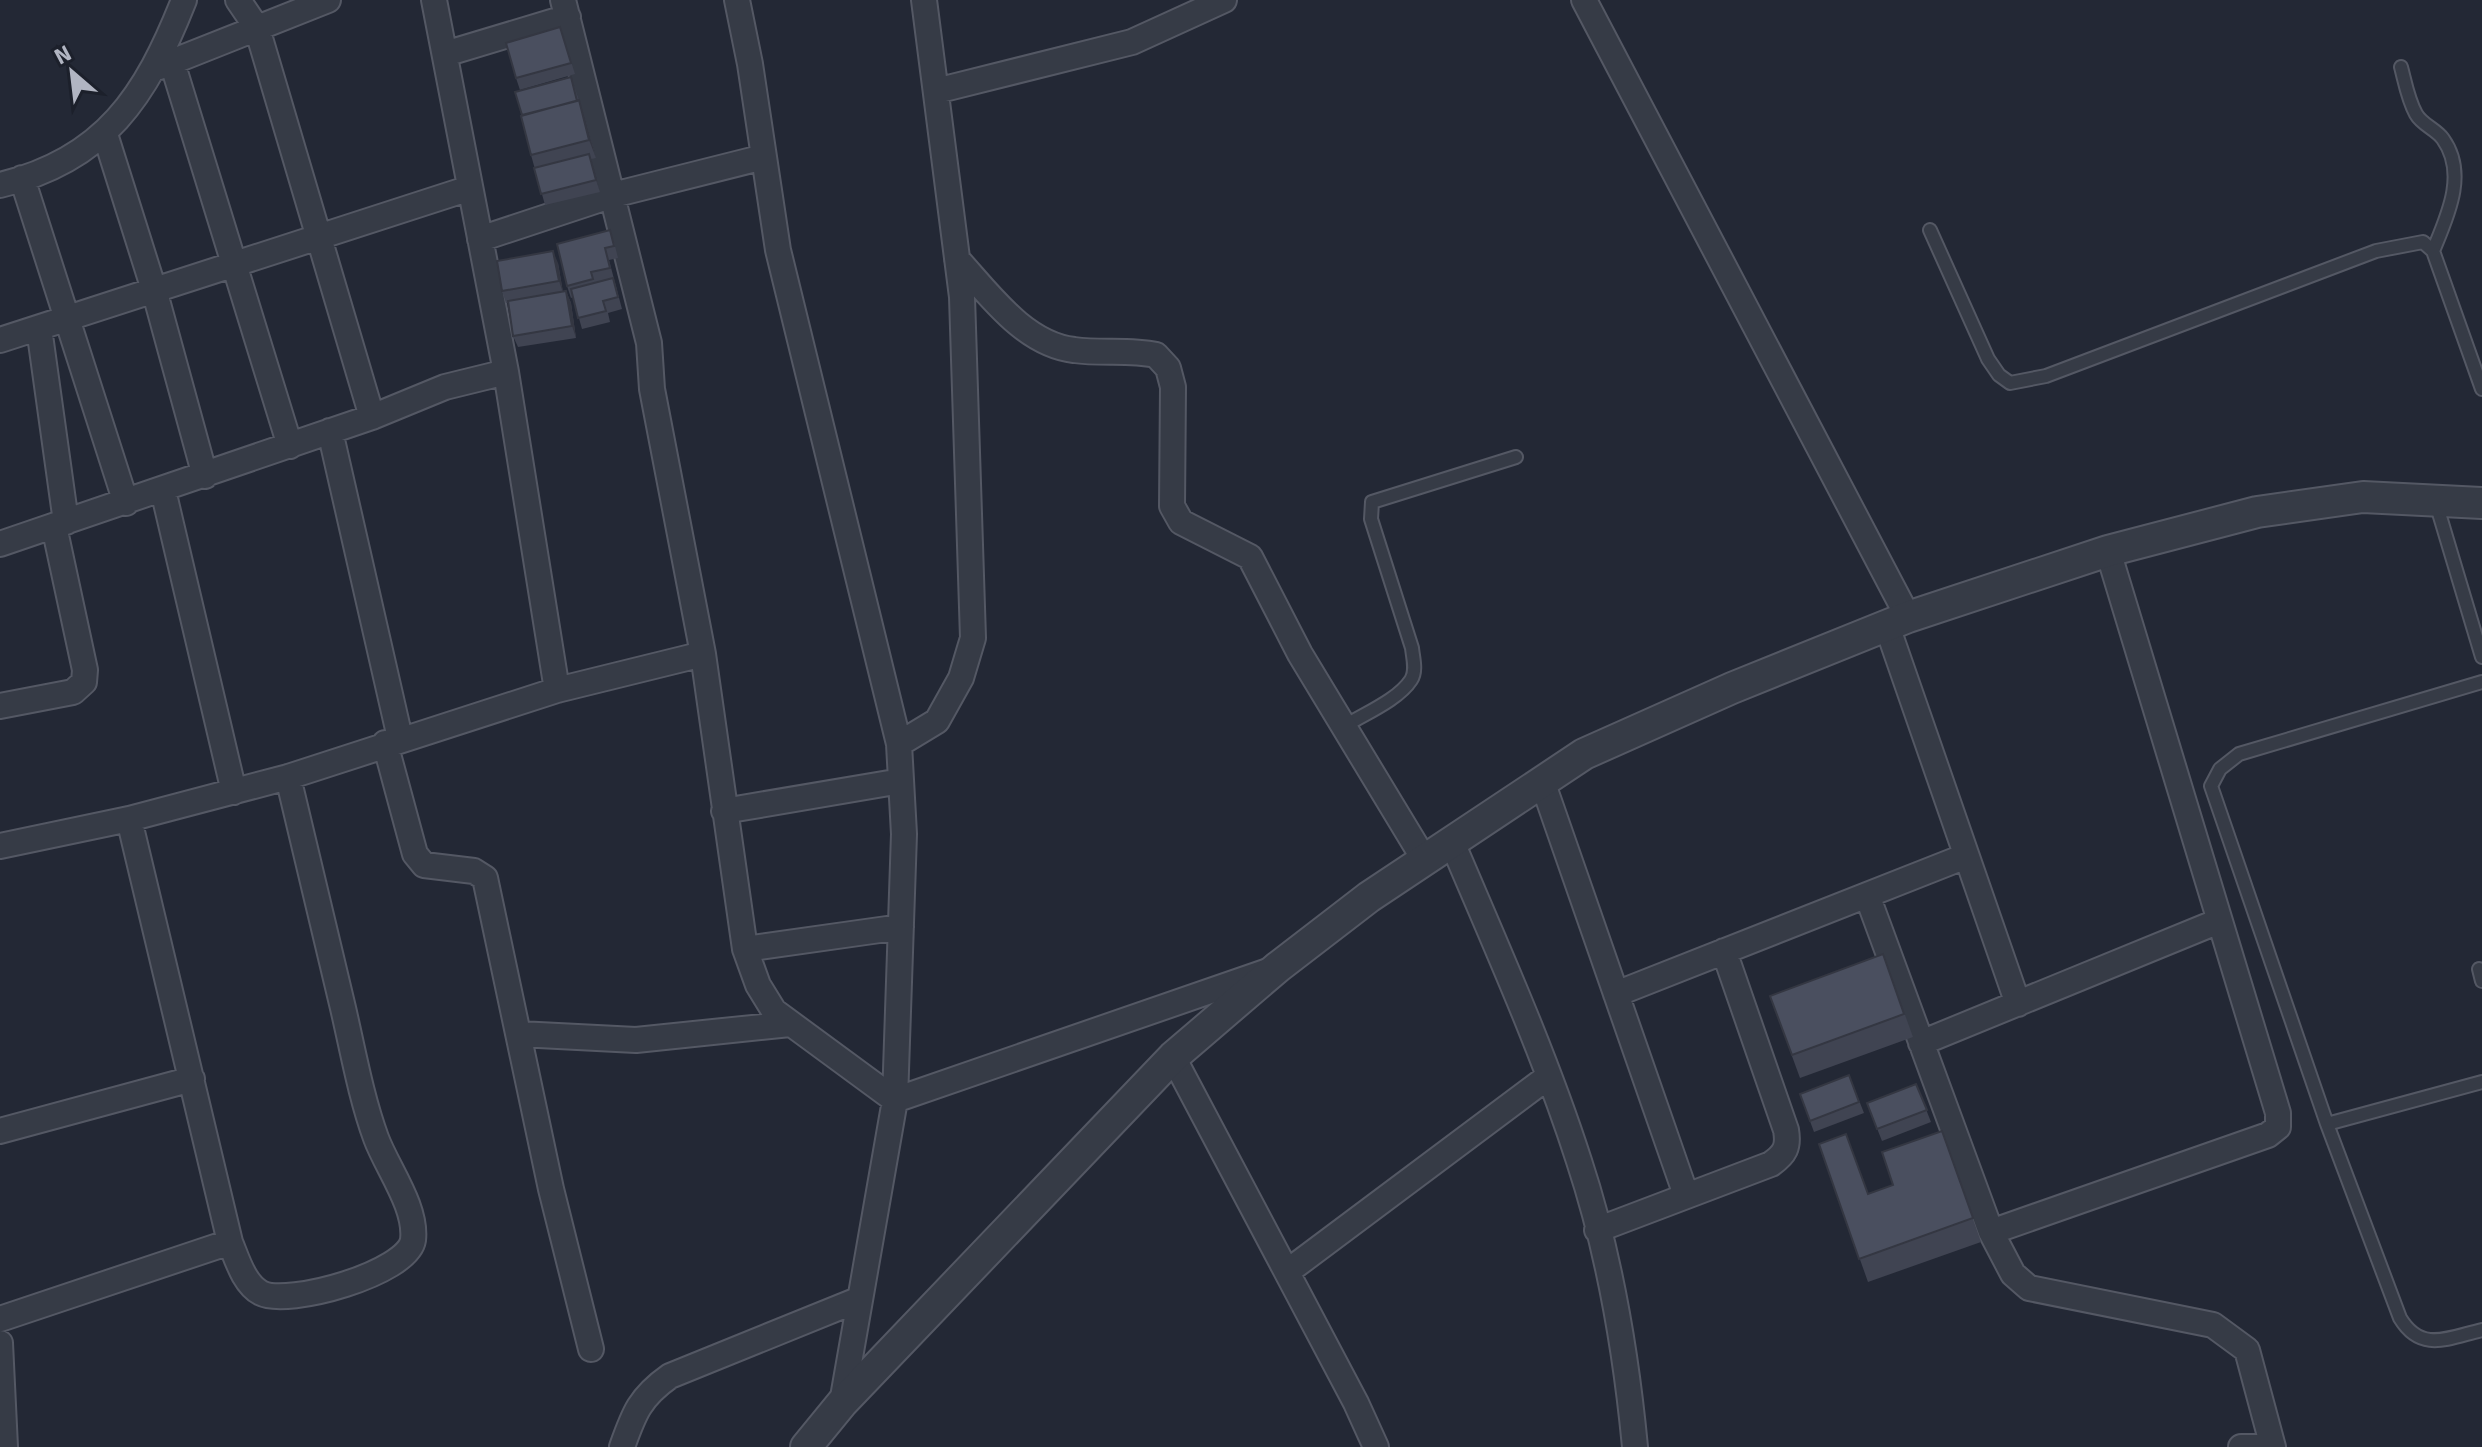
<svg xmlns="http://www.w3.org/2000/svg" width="2482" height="1447" font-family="Signika,sans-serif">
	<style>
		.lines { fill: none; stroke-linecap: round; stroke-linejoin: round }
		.service-casing { stroke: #545864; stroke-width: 16 }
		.minor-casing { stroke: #545864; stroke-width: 28 }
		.tertiary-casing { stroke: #545864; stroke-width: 34 }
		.service { stroke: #363b46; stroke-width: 12 }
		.minor { stroke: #363b46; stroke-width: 24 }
		.tertiary { stroke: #363b46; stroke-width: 30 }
		.wall { fill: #404452 }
		.shaded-wall { fill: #343742 }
		.building { fill: #4a4f5f; stroke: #343742; stroke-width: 2 }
	</style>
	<rect width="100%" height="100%" fill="#232835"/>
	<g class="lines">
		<!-- service casing -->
		<g class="service-casing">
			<path id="service" d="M2401,67C2405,82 2408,100 2416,114C2422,125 2436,129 2443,139C2468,174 2447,217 2433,251
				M1930,230L1988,359L1999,375L2010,383L2046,376L2376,251L2423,242L2433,251L2482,389
				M2436,503L2482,657
				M2482,682L2239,754L2220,769L2211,786L2327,1124L2400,1318C2421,1353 2448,1338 2482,1330
				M1345,726C1364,714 1398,700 1411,680C1417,671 1413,658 1412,648L1371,519L1372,502L1516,457
				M2479,969L2482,981
				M2327,1124L2482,1082"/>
		</g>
		<!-- minor casing -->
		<g class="minor-casing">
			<path id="minor" d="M238,0L257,28L372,417
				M434,0L506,372L557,690
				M563,0L649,343L652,389L703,654L745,949L758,985L774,1011L895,1100L1268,971
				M737,0L750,64L778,250L899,744L904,834L895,1100L842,1403
				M1584,0L1908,617
				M445,54L568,17
				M172,62L290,446
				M159,67L328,0
				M936,91L1132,42L1224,0
				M105,134L155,293L205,476
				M22,178L126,503
				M0,185C105,160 146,96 184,0
				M480,239L613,195L764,157
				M957,259C989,294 1024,344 1074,350C1102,354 1129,349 1156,355L1168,368L1173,387L1172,506L1181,522L1250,557L1300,654L1424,859
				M39,328L66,522
				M0,340L470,188
				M330,431L400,738
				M163,490L234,792
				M0,544L372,417L445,387L506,372
				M1887,626L2018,1004
				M0,706L73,692L84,682L85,670L54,526
				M385,743L415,854L424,865L474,871L485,878L551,1189L591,1349
				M899,744L937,721L961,678L973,638L962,297L924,0
				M1542,781L1686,1195
				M724,811L901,781
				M129,819L230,1242C237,1259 244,1284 261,1293C288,1307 408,1273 413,1240C417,1207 387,1168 376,1138C361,1097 353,1051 343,1008C324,931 306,854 288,777
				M1451,840C1496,946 1544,1052 1579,1161C1609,1252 1626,1352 1635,1447
				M0,846L129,819L288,777L557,690L703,654
				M1867,895L1991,1232L2013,1274L2029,1288L2213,1325L2247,1350L2273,1447H2241
				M745,949L901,927
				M1616,994L1966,856
				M519,1034L636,1040L790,1024
				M1921,1043L2219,921
				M1173,1057L1356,1403L1376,1447
				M0,1131L192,1079
				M1597,1230L1771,1164C1785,1154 1789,1147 1786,1130L1724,951
				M1991,1232L2268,1135L2278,1127V1113L2108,551
				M1287,1272L1549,1076
				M0,1319L230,1242
				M0,1343L5,1447
				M622,1447C634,1413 640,1397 670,1376L860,1299"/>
		</g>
		<!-- tertiary casing -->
		<g class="tertiary-casing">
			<path id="tertiary" d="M806,1447L842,1403L1173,1057L1278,967L1369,897L1584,754L1732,688L1908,617L2108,551L2257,512L2363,497L2482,503"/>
		</g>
		<!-- service -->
		<use href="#service" class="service"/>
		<!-- minor -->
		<use href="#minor" class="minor"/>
		<!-- tertiary -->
		<use href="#tertiary" class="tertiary"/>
	</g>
	<!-- wall -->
	<path class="wall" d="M560,27L575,74L520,90L516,78Z
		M571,77L585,118L596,158L591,159L600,192L545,205L531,155Z
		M614,242L618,258L609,260L622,309L608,313L610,322L582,329L573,297L571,298L567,286L557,244Z
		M558,263L563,292L566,291L571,303L576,338L518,347L513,336L508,303H506L502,291Z
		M1883,954L1913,1037L1800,1078L1770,996Z
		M1849,1075L1864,1113L1814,1132L1800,1094Z
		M1916,1084L1931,1122L1882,1141L1867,1103Z
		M1942,1131L1981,1242L1868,1282L1819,1144L1868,1194L1893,1185Z"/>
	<!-- shaded-wall -->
	<path class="shaded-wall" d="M579,100L585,118L596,158L589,140Z
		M589,154L593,166L600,192L596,180Z
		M553,251L558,263L563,293L559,281Z
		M566,291L571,303L576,338L572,326Z"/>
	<!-- building -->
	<path class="building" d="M560,27L571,63L516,78L506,43Z
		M571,77L577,101L522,115L515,92Z
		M579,100L589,140L531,155L521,116Z
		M589,154L596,180L541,194L534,168Z
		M610,230L614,246L605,248L610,268L591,272L593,279L567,286L557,244Z
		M553,251L559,281L502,291L497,261Z
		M613,278L618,297L603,301L606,311L578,318L571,289Z
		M566,291L572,326L513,336L508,301Z
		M1883,954L1904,1014L1792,1055L1770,996Z
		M1849,1075L1859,1102L1810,1121L1800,1094Z
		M1916,1084L1927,1110L1877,1129L1867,1103Z
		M1942,1131L1973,1218L1859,1259L1819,1144L1846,1134L1868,1194L1893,1185L1882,1152Z"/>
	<!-- north arrow -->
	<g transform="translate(72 72) rotate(332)" stroke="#1c202b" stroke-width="6" paint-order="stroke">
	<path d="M0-6L14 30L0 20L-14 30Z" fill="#b1b5c2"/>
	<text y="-12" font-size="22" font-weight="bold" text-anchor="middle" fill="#b1b5c2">N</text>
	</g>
</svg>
